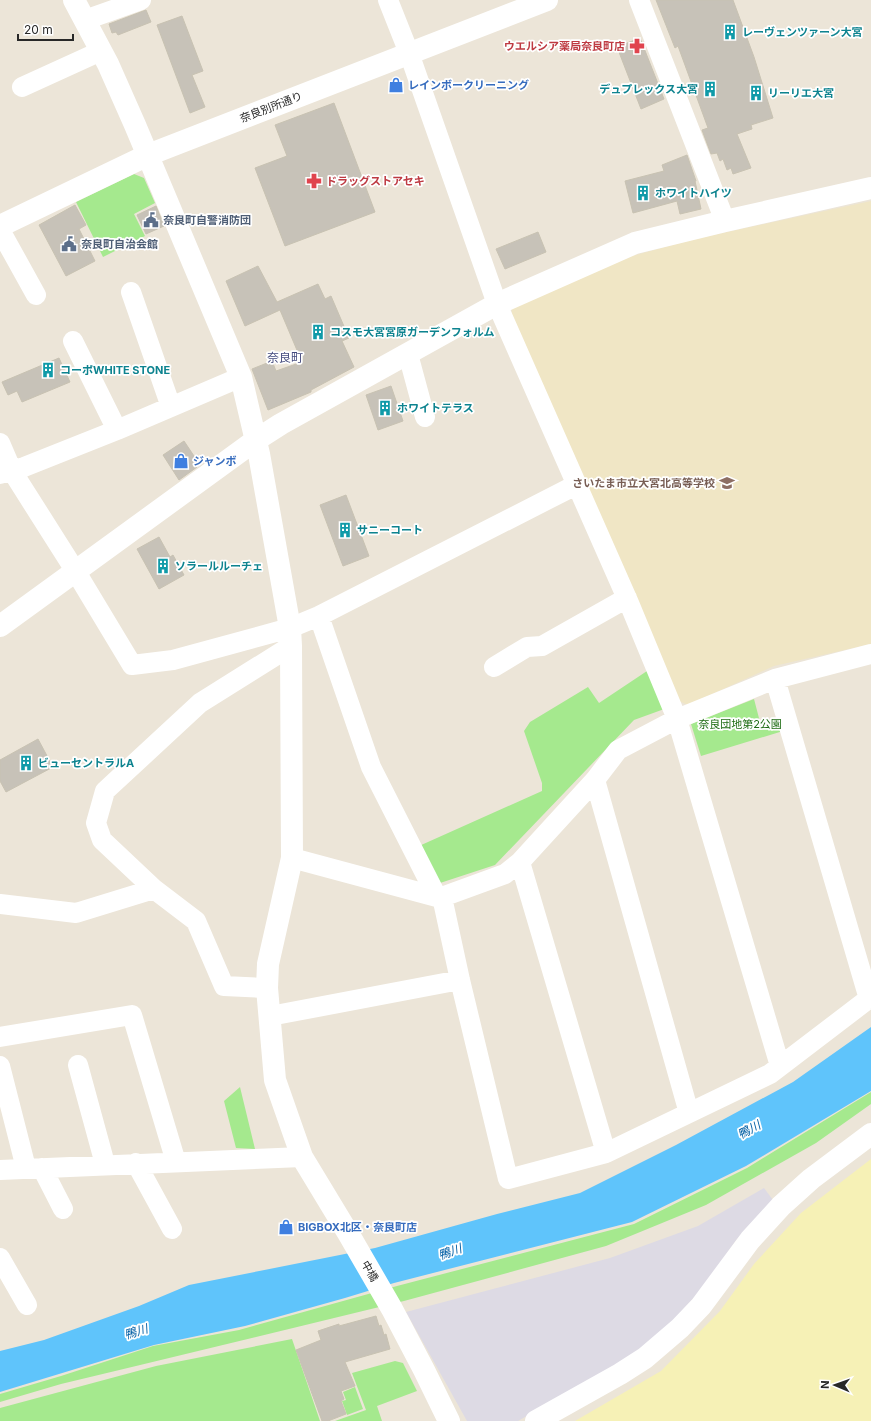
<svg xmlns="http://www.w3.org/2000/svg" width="871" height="1421" font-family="Inter,'Noto Sans JP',sans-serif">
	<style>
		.industrial { fill: #dddae4 }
		.education { fill: #f0e6c5 }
		.green { fill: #a5e98e }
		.sand { fill: #f6f1b6 }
		.water { fill: #5fc4fb }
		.building { fill: #c7c2b8; stroke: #c8c2b2 }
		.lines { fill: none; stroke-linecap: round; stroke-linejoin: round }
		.street { stroke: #fff; stroke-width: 20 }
		.secondary { stroke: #fff; stroke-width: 22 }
		.labels { text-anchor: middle; stroke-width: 3.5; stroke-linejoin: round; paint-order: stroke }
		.culture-label { font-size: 11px; font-weight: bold; fill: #0d838f; stroke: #fff; text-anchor: start }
		.health-label { font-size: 11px; font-weight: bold; fill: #be3a42; stroke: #fff; text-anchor: end }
		.shop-label { font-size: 11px; font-weight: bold; fill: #366cbe; stroke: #fff; text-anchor: start }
		.street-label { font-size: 11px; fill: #282828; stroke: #fff }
		.service-label { font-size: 11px; font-weight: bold; fill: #4e5e75; stroke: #fff; text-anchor: start }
		.education-label { font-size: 11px; font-weight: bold; fill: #785e54; stroke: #fff; text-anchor: end }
		.park-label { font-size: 11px; fill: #1d6b12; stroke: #fff }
		.neighbourhood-label { font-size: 12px; fill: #444a7d; stroke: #fff }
		.water-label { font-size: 12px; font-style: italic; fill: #005ea4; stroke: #fff }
	</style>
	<rect width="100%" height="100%" fill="#ece5d8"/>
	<!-- industrial -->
	<path class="industrial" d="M764,1188L773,1200L737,1239L703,1288L665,1329L639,1351L518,1421H467L406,1312L610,1258L698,1226Z"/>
	<!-- education -->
	<path class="education" d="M871,201V644L774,666L688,705L679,701L511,321L512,308L632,256L695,239Z"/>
	<!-- green -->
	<path class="green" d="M134,174L144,178L155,203L134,214L145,236L103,257L76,202Z
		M650,669L667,708L634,720L495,865L437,884L419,846L542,791V783L524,731L530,722L588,687L599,703Z
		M754,699L760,722L779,718L783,731L701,756L691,724Z
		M240,1087L255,1149L236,1148L224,1101Z
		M871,1092V1104L816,1143L706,1205L606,1246L404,1301L136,1366L61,1384L0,1402V1394L61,1376L153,1346L239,1330L397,1286L634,1224L747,1168Z
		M292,1339L320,1421H0V1408L156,1366Z
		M395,1361L403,1363L417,1391L377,1406L382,1421H335L366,1410L352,1373Z
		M355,1387L363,1409L347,1415L342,1401L346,1400L343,1392Z"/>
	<!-- sand -->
	<path class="sand" d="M871,1159V1421H575L661,1371L720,1311L754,1264L801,1213Z"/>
	<!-- water -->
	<path class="water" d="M871,1027V1091L746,1166L632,1222L394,1283L345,1298L245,1326L154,1345L0,1392V1351L44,1340L139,1306L189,1285L375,1248L497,1214L580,1193L676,1145L793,1082Z"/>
	<!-- building -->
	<path class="building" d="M656,0H733L754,57L773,118L751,125L752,129L737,134L751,168L733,174L731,168L727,170L723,159L720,161L717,153L711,154L702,130L708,128L678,46L675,48Z
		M146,10L151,22L118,35L116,32L112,33L109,24Z
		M182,16L203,71L192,75L205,107L190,113L157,25Z
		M640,38L664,99L641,109L617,47Z
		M334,103L375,212L285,246L255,168L287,156L275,125Z
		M687,155L696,181H695L701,209L680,214L677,201L633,213L625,181L664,171L662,165Z
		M75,205L86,225L79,229L95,261L66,276L39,225Z
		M156,206L164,226L146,234L137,215Z
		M538,232L546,252L505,269L496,249Z
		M258,266L277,302L318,284L325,299L331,296L349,338L342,341L354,367L311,390V392L268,410L252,369L272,361L276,371L302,362L280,310L245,326L226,281Z
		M59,358L70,382L22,402L17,391L8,395L2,382Z
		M391,386L403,421L378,430L366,395Z
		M184,441L196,459L193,461L197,467L179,480L163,455Z
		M346,495L369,556L343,566L320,505Z
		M159,537L170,557L173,555L184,575L159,589L137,549Z
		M38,739L53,767L6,792L0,781V760Z
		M376,1316L379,1326L381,1325L384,1335L386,1334L390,1349L345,1362L355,1386L341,1391L344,1399L341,1401L346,1414L328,1421H322L296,1350L321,1340L318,1331L339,1324V1326Z"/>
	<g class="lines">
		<!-- street -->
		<path class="street" d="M388,0L409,53L497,304L629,603L677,719L780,1066
			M639,0L725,221
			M85,20L141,0
			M22,87L101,51
			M0,230L36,295
			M131,292L171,407
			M73,341L117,430
			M408,354L425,417
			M0,443L12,471L76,572L132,665L173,660L290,628L319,616L576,485
			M0,474L24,467L117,430L241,377
			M319,616L371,767L437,897
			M494,667L527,647L542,646L627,598
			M775,679L869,999
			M595,780L689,1113
			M292,858L437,897H442L505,874L520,862L595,780L618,750L677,719L775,679L871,654
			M520,862L606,1153
			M442,897L460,980L508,1179L606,1153L770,1074L871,997
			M0,904L76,913L154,889
			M267,988L224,986L196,921L154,889L102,840L96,823L105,791L200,703L291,646
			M270,1016L460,980
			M0,1037L132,1015L176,1162
			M78,1065L105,1164
			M0,1066L26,1168
			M136,1163L172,1229
			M42,1168L63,1209
			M0,1170L302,1157
			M0,1258L27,1305"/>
		<!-- secondary -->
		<path class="secondary" d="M74,0L108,64L135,125L241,377L259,454L290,628L291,646L292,858L268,964L267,988L275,1080L302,1157L348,1233L392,1309L424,1370L449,1421
			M0,226L148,155L547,0
			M0,626L256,440L281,424L497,304L635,243L725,221L871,188
			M536,1421L620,1374L645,1358L680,1328L701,1306L750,1240L781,1206L811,1179L871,1134"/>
	</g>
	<!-- icons -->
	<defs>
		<g id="building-bare" transform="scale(1.2)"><path d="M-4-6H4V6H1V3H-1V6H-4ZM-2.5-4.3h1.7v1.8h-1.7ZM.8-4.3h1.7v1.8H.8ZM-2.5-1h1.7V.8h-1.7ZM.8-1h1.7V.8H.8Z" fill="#0f9aa8" stroke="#fff" stroke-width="2.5" paint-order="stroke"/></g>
		<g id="pharmacy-bare" transform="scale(1.2)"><path d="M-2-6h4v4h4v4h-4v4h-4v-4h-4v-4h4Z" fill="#e0444e" stroke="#fff" stroke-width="2.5" paint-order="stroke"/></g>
		<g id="shop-bare" transform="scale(1.2)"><path d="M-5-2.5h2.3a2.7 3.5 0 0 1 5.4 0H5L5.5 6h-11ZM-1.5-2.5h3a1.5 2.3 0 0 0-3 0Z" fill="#3f7fe0" stroke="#fff" stroke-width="2.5" paint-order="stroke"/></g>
		<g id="civic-bare" transform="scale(1.2)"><path d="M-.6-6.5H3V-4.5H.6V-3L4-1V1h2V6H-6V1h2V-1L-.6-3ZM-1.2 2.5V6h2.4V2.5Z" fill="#5c6f8a" stroke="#fff" stroke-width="2.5" paint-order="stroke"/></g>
		<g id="school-bare" transform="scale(1.2)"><path d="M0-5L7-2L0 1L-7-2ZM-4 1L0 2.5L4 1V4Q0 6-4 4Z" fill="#8d6e63" stroke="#fff" stroke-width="2.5" paint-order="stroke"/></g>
	</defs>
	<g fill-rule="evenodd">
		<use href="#building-bare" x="730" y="32"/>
		<use href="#pharmacy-bare" x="637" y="46"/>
		<use href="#shop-bare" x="396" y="85"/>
		<use href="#building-bare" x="710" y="89"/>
		<use href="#building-bare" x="756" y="93"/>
		<use href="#pharmacy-bare" x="314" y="181"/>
		<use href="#building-bare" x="643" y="193"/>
		<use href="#civic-bare" x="151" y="220"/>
		<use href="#civic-bare" x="69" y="244"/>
		<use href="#building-bare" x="318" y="332"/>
		<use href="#building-bare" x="48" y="370"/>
		<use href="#building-bare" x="385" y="408"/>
		<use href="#shop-bare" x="181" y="461"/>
		<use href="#school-bare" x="727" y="483"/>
		<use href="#building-bare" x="345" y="530"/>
		<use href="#building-bare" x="163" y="566"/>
		<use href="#building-bare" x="26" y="763"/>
		<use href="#shop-bare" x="286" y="1227"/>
	</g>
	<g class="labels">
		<!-- culture labels -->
		<g class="culture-label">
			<text x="742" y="36">レーヴェンツァーン大宮</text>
			<text x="698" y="93" text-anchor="end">デュプレックス大宮</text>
			<text x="768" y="97">リーリエ大宮</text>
			<text x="655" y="197">ホワイトハイツ</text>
			<text x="330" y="336">コスモ大宮宮原ガーデンフォルム</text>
			<text x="60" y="374">コーポWHITE STONE</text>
			<text x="397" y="412">ホワイトテラス</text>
			<text x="357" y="534">サニーコート</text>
			<text x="175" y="570">ソラールルーチェ</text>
			<text x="38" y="767">ビューセントラルA</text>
		</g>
		<!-- health labels -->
		<g class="health-label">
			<text x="625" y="50">ウエルシア薬局奈良町店</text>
			<text x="326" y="185" text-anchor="start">ドラッグストアセキ</text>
		</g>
		<!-- shop labels -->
		<g class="shop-label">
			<text x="408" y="89">レインボークリーニング</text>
			<text x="193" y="465">ジャンボ</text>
			<text x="298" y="1231">BIGBOX北区・奈良町店</text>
		</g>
		<!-- street labels -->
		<g class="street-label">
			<text transform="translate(271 107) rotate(-21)" y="4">奈良別所通り</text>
			<text transform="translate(370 1271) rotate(60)" y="4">中橋</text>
		</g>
		<!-- service labels -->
		<g class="service-label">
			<text x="163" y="224">奈良町自警消防団</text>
			<text x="81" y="248">奈良町自治会館</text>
		</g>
		<!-- education labels -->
		<g class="education-label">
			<text x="715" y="487">さいたま市立大宮北高等学校</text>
		</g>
		<!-- park labels -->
		<g class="park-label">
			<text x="740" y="728">奈良団地第2公園</text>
		</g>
		<!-- neighbourhood labels -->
		<g class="neighbourhood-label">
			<text x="285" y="362">奈良町</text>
		</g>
		<!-- water labels -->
		<g class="water-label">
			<text transform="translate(749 1130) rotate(-29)" y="4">鴨川</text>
			<text transform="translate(450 1252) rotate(-19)" y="4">鴨川</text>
			<text transform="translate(136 1332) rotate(-17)" y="4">鴨川</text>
		</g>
	</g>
	<!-- north arrow -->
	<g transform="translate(835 1385) rotate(272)" stroke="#ffffff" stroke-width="3" paint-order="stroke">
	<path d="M0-3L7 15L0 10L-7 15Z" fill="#282828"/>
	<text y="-6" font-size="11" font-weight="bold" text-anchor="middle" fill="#282828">N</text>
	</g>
	<!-- scale -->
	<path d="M18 34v6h55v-6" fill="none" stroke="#282828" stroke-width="2"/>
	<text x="24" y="34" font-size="12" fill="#282828" stroke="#ffffff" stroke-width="3" paint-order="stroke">20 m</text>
</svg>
